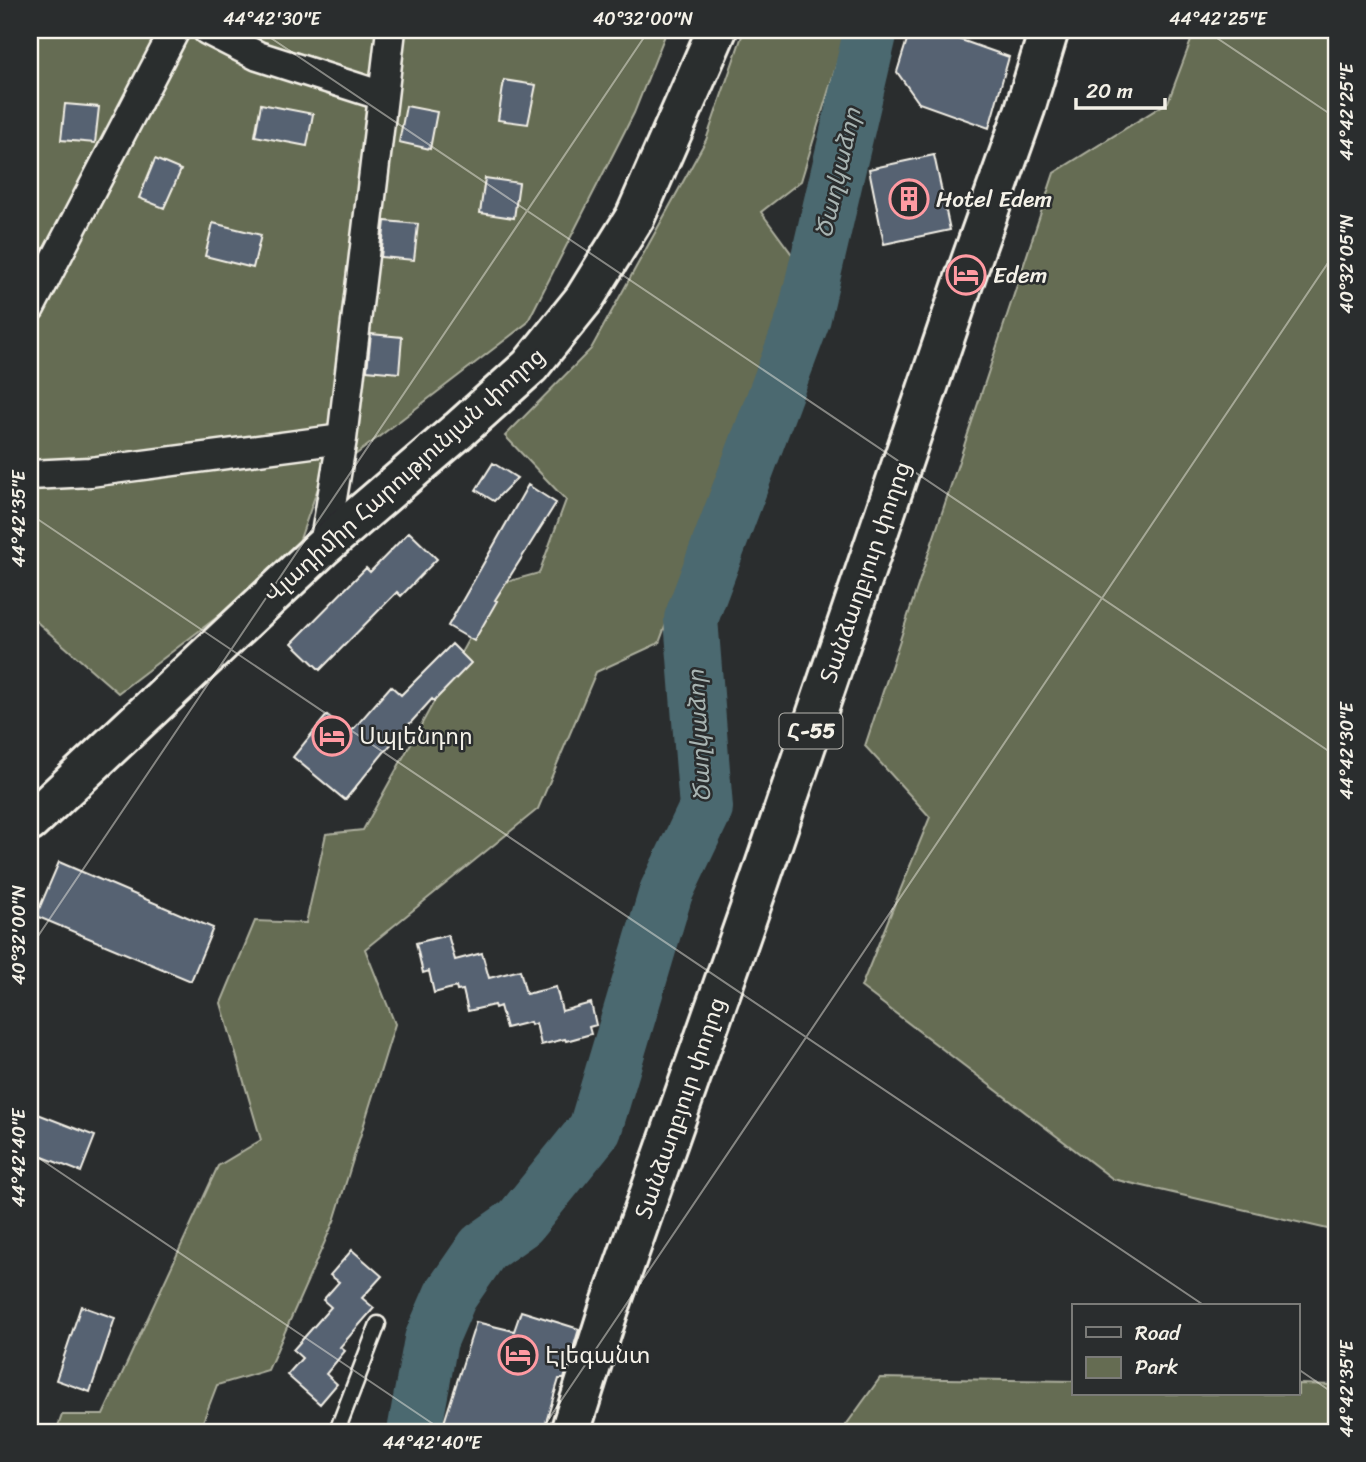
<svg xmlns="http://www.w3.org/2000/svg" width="1366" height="1462" font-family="Sriracha,'Noto Sans Armenian',sans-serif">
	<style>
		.green { fill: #656c52; stroke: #acae9d; stroke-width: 2 }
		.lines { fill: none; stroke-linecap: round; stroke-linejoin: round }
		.river { stroke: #4c6970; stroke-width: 54 }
		.building { fill: #576272; stroke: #f4f1e8; stroke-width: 2 }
		.lane-casing { stroke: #f4f1e8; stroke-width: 19 }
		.street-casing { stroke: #f4f1e8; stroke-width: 33 }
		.secondary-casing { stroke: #f4f1e8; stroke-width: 44 }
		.primary-casing { stroke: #f4f1e8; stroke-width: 44 }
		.lane { stroke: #2a2d2e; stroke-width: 14 }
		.street { stroke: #2a2d2e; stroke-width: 28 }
		.secondary { stroke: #2a2d2e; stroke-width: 38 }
		.primary { stroke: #2a2d2e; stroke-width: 38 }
		.ticks { fill: none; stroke: #f4f1e8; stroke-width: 2; stroke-opacity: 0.45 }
		.labels { text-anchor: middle; stroke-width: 5; stroke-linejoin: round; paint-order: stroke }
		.shield { fill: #2a2d2e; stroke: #b7b6b0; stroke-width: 2 }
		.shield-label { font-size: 21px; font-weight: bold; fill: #f4f1e8 }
		.poi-label { font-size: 23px; fill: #f4f1e8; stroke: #2a2d2e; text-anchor: start }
		.street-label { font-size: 23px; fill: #f4f1e8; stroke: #2a2d2e }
		.water-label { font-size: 24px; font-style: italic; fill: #a8b4b2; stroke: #2a2d2e }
		.neatline { fill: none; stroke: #f4f1e8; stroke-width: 2.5 }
		.ticks-label { font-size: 18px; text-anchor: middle; fill: #f4f1e8 }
	</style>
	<rect width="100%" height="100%" fill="#2a2d2e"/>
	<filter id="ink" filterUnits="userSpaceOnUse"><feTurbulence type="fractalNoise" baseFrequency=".0143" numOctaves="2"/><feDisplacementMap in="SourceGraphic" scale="14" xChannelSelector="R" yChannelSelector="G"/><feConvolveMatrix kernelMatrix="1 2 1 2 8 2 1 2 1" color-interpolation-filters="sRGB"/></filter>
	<g filter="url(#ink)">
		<!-- green -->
		<path class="green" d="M30,30H667L634,113L527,323L320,482L293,559L118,693L30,616Z
			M744,30H847L801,181L761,212L799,264L659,643L596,672L538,809L365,949L395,1024L334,1221L268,1370L217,1385L199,1432H56L62,1415H103L218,1166L261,1140L221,1003L255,921L306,923L326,834L363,830L499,584L539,573L566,500L505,436L591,349L706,140Z
			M1195,30H1336V1231L1113,1179L861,987L930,817L865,746L1054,173L1168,102Z
			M880,1378L1074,1381V1394H1298V1384L1336,1385V1432H841Z"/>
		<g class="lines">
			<!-- river -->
			<path class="river" d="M414,1432L431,1340L450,1296L483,1248L520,1222L595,1129L666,892L706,808L691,619L804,317L871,30"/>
		</g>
		<!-- building -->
		<path class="building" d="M910,30H933L1009,57L989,128L919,103L897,72Z
			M504,80L536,85L528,124L498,120Z
			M65,104L99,107L95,143L61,140Z
			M261,104L313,114L307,146L255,136Z
			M406,106L437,112L430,149L399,142Z
			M934,155L950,230L884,244L869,169Z
			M155,159L181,170L164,208L139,198Z
			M485,178L519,183L514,218L480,213Z
			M385,221L418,224L414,260L381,257Z
			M213,223L261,235L253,268L205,256Z
			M371,334L402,337L399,373L367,370Z
			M493,463L517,478L494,501L476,490Z
			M528,485L556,503L495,600L497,601L474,641L448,626Z
			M409,532L437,559L401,596L397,592L320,670L292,643L366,568L370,572Z
			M452,644L471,663L434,701L432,699L385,751L345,800L293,757L327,715L350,733L391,686L401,695Z
			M59,862L213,928L191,981L36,916Z
			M448,935L455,960L482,953L489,978L520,970L526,994L556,987L562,1011L591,1003L596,1025L589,1027L591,1034L566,1041L565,1039L541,1045L536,1023L531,1025L530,1022L506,1028L500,1006L495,1008L494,1005L468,1011L463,990L457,991L456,987L434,993L429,971L423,973L416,943Z
			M30,1111L95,1136L81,1172L30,1152Z
			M352,1250L382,1276L362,1298L374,1308L340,1347L345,1351L326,1374L337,1384L320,1404L287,1375L302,1358L293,1350L331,1307L323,1300L339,1282L330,1275Z
			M81,1306L115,1318L90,1392L56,1380Z
			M521,1311L579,1329L564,1379H559L543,1432H441L476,1322L514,1331Z"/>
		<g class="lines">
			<!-- lane casing -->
			<g class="lane-casing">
				<path id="lane" d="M342,1432L338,1428L378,1324"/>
			</g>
			<!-- street casing -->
			<g class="street-casing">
				<path id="street" d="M207,30L258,56L383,96
					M30,308L175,30
					M30,475L90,472L342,439
					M324,546L342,439L391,30"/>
			</g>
			<!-- secondary casing -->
			<g class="secondary-casing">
				<path id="secondary" d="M30,822L324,546L459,430L530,366L584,299L635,217L717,30"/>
			</g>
			<!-- primary casing -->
			<g class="primary-casing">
				<path id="primary" d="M570,1432L608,1312L758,886L966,275L1025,109L1049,30"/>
			</g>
			<!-- lane -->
			<use href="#lane" class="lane"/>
			<!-- street -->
			<use href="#street" class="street"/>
			<!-- secondary -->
			<use href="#secondary" class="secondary"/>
			<!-- primary -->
			<use href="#primary" class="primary"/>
		</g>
	</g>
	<!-- ticks -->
	<path class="ticks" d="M259,30L1336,756M1205,30L1336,118M30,514L1205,1306M30,948L649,30M30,1152L445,1432M1298,1369L1336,1395M540,1432L1336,251"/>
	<!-- icons -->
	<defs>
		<g id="building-ring" transform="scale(2.0125)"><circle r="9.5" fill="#2a2d2e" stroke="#ff9aa2" stroke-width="1.5"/><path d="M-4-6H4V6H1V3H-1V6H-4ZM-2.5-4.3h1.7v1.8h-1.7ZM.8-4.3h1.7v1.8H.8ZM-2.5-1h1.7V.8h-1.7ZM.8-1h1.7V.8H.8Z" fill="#ff9aa2"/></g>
		<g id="hotel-ring" transform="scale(2.0125)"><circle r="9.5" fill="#2a2d2e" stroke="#ff9aa2" stroke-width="1.5"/><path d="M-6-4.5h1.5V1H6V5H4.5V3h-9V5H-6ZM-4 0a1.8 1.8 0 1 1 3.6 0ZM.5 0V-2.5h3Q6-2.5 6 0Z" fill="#ff9aa2"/></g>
	</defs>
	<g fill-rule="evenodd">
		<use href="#building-ring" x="909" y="199"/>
		<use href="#hotel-ring" x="966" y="275"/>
		<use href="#hotel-ring" x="332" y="736"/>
		<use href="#hotel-ring" x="518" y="1355"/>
	</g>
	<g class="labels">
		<!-- shield labels -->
		<rect class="shield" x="779.5" y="713.5" width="63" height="35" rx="5"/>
		<g class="shield-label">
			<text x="811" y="738">Հ-55</text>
		</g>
		<!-- poi labels -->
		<g class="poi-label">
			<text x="936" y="207">Hotel Edem</text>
			<text x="993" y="283">Edem</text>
			<text x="359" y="744">Սպլենդոր</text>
			<text x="545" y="1363">Էլեգանտ</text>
		</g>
		<!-- street labels -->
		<g class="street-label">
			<text transform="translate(404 475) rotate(-42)" y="8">Վլադիմիր Հարությունյան փողոց</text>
			<text transform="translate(865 572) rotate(-71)" y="8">Տանձաղբյուր փողոց</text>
			<text transform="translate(680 1108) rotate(-71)" y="8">Տանձաղբյուր փողոց</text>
		</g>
		<!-- water labels -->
		<g class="water-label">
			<text transform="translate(838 173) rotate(-77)" y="8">Ծաղկաձոր</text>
			<text transform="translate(699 736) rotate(-93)" y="8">Ծաղկաձոր</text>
		</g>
	</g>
	<!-- margin -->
	<rect width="1366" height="1462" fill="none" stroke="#2a2d2e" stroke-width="77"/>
	<!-- legend -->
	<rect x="1072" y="1304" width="228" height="91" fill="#2a2d2e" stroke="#7b7b78" stroke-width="2"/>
	<rect x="1086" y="1327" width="35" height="10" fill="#2a2d2e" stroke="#7b7b78" stroke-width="2"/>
	<text x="1135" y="1340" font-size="21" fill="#f4f1e8">Road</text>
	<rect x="1086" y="1357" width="35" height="21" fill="#656c52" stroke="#7b7b78" stroke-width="2"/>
	<text x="1135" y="1374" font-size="21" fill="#f4f1e8">Park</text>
	<!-- scale -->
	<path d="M1076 98v10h89v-10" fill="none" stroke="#f4f1e8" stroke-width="3.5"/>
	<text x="1086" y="98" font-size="21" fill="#f4f1e8" stroke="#2a2d2e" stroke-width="5" paint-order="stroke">20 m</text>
	<rect x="38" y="38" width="1290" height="1386" class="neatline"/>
	<g class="ticks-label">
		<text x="272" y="25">44°42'30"E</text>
		<text x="643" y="25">40°32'00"N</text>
		<text x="1218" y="25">44°42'25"E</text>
		<text transform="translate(1347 112) rotate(-90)" y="6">44°42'25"E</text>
		<text transform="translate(1347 264) rotate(-90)" y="6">40°32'05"N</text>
		<text transform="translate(19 519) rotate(-90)" y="6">44°42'35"E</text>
		<text transform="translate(1347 751) rotate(-90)" y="6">44°42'30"E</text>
		<text transform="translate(19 935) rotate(-90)" y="6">40°32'00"N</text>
		<text transform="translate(19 1158) rotate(-90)" y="6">44°42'40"E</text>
		<text transform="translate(1347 1389) rotate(-90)" y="6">44°42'35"E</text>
		<text x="432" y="1449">44°42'40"E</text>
	</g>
</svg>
